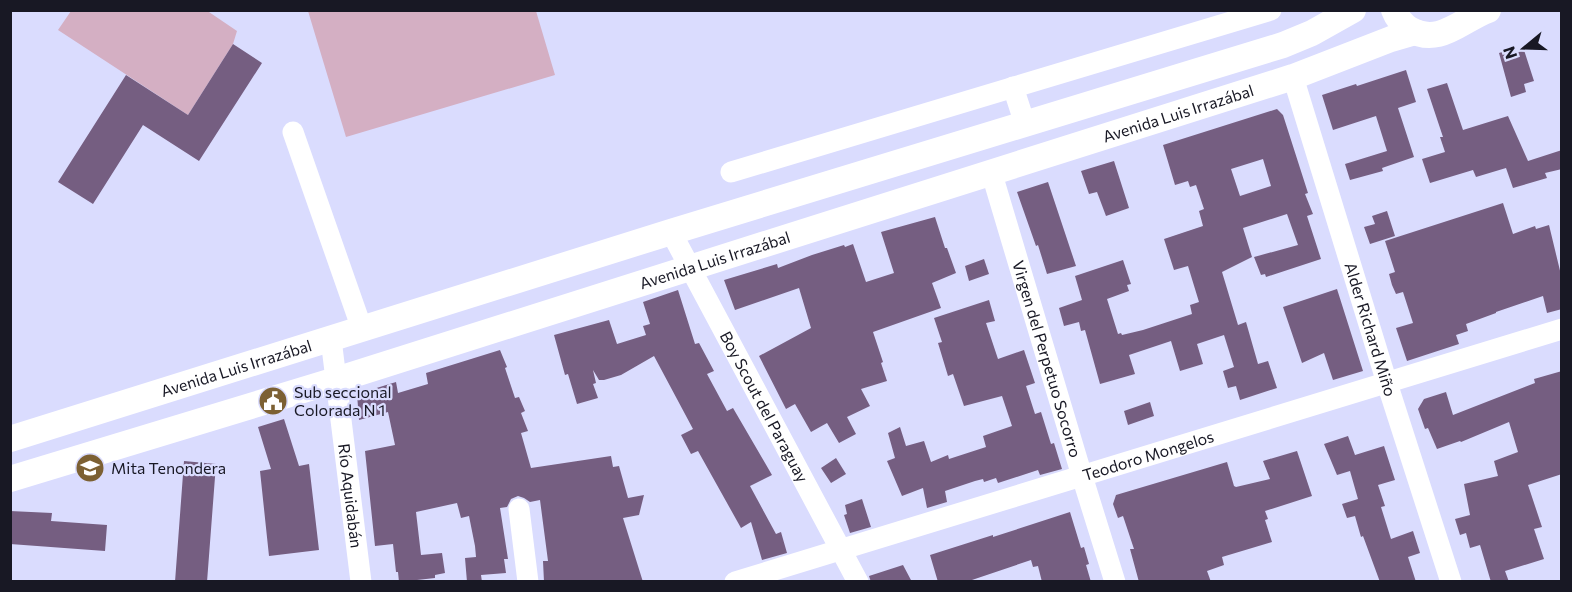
<svg xmlns="http://www.w3.org/2000/svg" width="1572" height="592" font-family="Commissioner,sans-serif">
	<style>
		.green { fill: #d4afc3 }
		.building { fill: #755e81; fill-rule: evenodd }
		.lines { fill: none; stroke-linecap: round; stroke-linejoin: round }
		.minor { stroke: #fff; stroke-width: 21 }
		.major { stroke: #fff; stroke-width: 26 }
		.labels { text-anchor: middle; stroke-width: 4.5; stroke-linejoin: round; paint-order: stroke }
		.street-label { font-size: 16px; fill: #181824; stroke: #dadcfe }
		.poi-label { font-size: 16px; fill: #181824; stroke: #dadcfe; text-anchor: start }
	</style>
	<rect width="100%" height="100%" fill="#dadcfe"/>
	<!-- green -->
	<path class="green" d="M206,10L237,31L233,44L188,115L58,30L71,11Z
		M308,11H536L555,75L346,137Z"/>
	<!-- building -->
	<path class="building" d="M233,44L262,63L199,161L143,125L93,204L58,182L126,75L188,115Z
		M1515,48L1516,53L1524,50L1534,81L1524,84L1526,92L1511,97L1499,53Z
		M1406,70L1416,102L1398,108L1414,157L1382,168L1383,171L1350,180L1345,164L1387,151L1376,116L1333,130L1322,95L1356,84L1357,86Z
		M1447,83L1463,130L1508,116L1528,161L1562,150V169L1545,173L1547,178L1513,188L1506,168L1476,177L1473,170L1430,183L1422,159L1445,152L1440,137H1443L1427,89Z
		M1277,109L1283,115L1308,193L1305,194L1313,214L1307,216L1321,259L1266,277L1265,274L1261,275L1254,257L1298,245L1287,214L1243,228L1252,257L1222,272L1238,325L1246,322L1258,364L1268,361L1277,388L1240,400L1236,386L1228,388L1223,371L1234,367L1224,335L1197,344L1203,364L1180,371L1171,341L1129,355L1135,374L1100,384L1085,330L1081,331L1079,322L1064,326L1059,308L1082,300L1075,276L1123,260L1131,284L1127,285L1129,291L1107,299L1118,334L1121,333L1122,335L1143,330L1192,314L1190,305L1199,302L1188,266L1174,270L1164,239L1203,226L1199,211L1204,209L1196,185L1190,187L1188,181L1175,185L1163,145ZM1263,159L1271,186L1240,196L1231,169Z
		M1114,161L1129,208L1106,216L1097,192L1089,194L1081,171Z
		M1048,182L1076,266L1047,274L1038,245L1036,246L1017,192Z
		M1503,203L1513,234L1535,226L1536,229L1549,225L1562,279V309L1547,313L1543,296L1496,312V313L1466,324L1468,331L1456,335L1459,344L1407,361L1396,328L1413,323L1403,292L1396,294L1392,285L1389,274L1395,272L1385,241Z
		M1387,211L1395,236L1370,244L1364,227L1375,224L1372,216Z
		M935,217L945,248H947L956,273L932,283L941,308L873,332L883,362L881,363L887,381L861,389L870,406L847,417L856,434L839,443L827,423L811,432L795,404L786,409L759,356L811,328L799,288L735,310L724,280L777,264L778,268L812,255L844,245L845,247L853,244L866,282L894,273L881,232Z
		M984,259L989,274L969,281L965,266Z
		M1337,289L1363,371L1333,380L1324,353L1302,363L1283,307Z
		M678,290L695,344L699,343L714,371L707,374L727,411L733,408L772,475L750,486L776,534L781,532L787,553L762,560L751,522L741,528L698,451L691,454L681,435L693,429L654,356L621,375L604,380H599L593,370L596,383L593,384L598,398L577,404L568,374L565,375L554,335L609,320L617,344L646,335L643,326L650,324L643,302Z
		M989,300L995,321L986,323L998,359L1024,350L1035,383L1026,386L1035,414L1041,412L1051,444L1054,443L1062,469L1040,475L1038,470L998,483L996,478L984,482L983,479L975,481L945,491L947,502L927,508L923,488L902,496L887,461L895,458L888,433L900,427L906,446L924,441L931,462L948,455L949,459L986,447L983,436L1012,426L1002,396L964,406L953,374L948,376L938,343L942,342L934,318Z
		M500,350L507,367L505,368L515,398L519,397L525,411L521,413L528,431L521,433L531,468L611,456L613,467L619,466L628,498L644,495L639,515L623,518L643,582H544L543,561H548L540,500L530,502L524,498L518,496L511,499L507,507L500,508L508,559H504L506,573L481,575L482,582H467L465,558L476,557L475,546L469,516L461,518L457,503L416,512L421,555L442,553L445,573L435,575V578L399,582L398,572H396L393,544L375,546L365,451L395,445L388,412L359,420L357,394L396,382L398,393L428,384L426,373Z
		M1562,371V474L1528,485L1542,527L1534,529L1544,559L1505,571L1509,582H1491L1480,545L1470,548L1466,533L1460,535L1455,519L1470,515L1464,484L1498,476L1494,461L1518,452L1509,422L1461,442L1460,441L1437,449L1428,428L1425,429L1418,409L1424,399L1446,392L1453,415L1535,383L1534,379Z
		M1150,402L1154,416L1128,425L1124,411Z
		M284,419L299,466L309,464L319,550L269,556L260,471L271,469L258,427Z
		M1348,436L1355,455L1384,446L1395,480L1378,485L1385,506L1381,507L1391,539L1413,531L1420,553L1408,557L1416,582H1380L1363,536L1361,537L1355,516L1347,518L1342,504L1358,499L1350,471L1337,475L1324,444Z
		M1297,451L1312,496L1265,511L1268,519L1265,520L1272,542L1222,557L1224,565L1207,571L1211,582H1139L1130,549H1134L1123,516L1118,518L1113,504L1116,495L1227,462L1234,486L1236,487L1270,479L1263,461Z
		M836,458L846,474L831,483L821,468Z
		M184,461L216,464L207,582H175Z
		M862,499L871,527L850,533L844,515L847,514L845,505Z
		M10,511L52,513L51,521L107,525L105,551L10,544Z
		M1070,512L1081,548L1084,547L1089,564L1086,565L1091,582H1042L1038,566L1033,567L1031,560L966,582H938L930,555L993,535V537Z
		M903,565L912,582H871L869,576Z"/>
	<g class="lines">
		<!-- minor -->
		<g class="minor">
			<path id="s1" d="M1293,77L1387,383L1451,582"/>
			<path d="M1013,87L1025,124"/>
			<path d="M293,132L362,329"/>
			<path id="s2" d="M991,171L1082,476L1115,582"/>
			<path d="M731,172L1271,10"/>
			<path id="s3" d="M671,232L858,582"/>
			<path id="s4" d="M331,339L361,582"/>
			<path d="M519,509L528,582"/>
			<path id="s5" d="M735,582L1562,329"/>
		</g>
		<!-- major -->
		<g class="major">
			<path d="M1394,10C1397,18 1402,24 1409,29C1439,47 1461,20 1488,10"/>
			<path id="s6" d="M10,439L671,232L1283,45L1312,33L1353,10"/>
			<path id="s7" d="M10,479L336,380L1293,77L1391,39L1415,32"/>
		</g>
	</g>
	<!-- icons -->
	<defs>
		<g id="civic-disc" transform="scale(1.5)"><circle r="9.5" fill="#7c6033" stroke="#dadcfe"/><path d="M-.6-6.5H3V-4.5H.6V-3L4-1V1h2V6H-6V1h2V-1L-.6-3ZM-1.2 2.5V6h2.4V2.5Z" fill="#fff"/></g>
		<g id="school-disc" transform="scale(1.5)"><circle r="9.5" fill="#7c6033" stroke="#dadcfe"/><path d="M0-5L7-2L0 1L-7-2ZM-4 1L0 2.5L4 1V4Q0 6-4 4Z" fill="#fff"/></g>
	</defs>
	<g fill-rule="evenodd">
		<use href="#civic-disc" x="273" y="401"/>
		<use href="#school-disc" x="90" y="468"/>
	</g>
	<g class="labels">
		<!-- street labels -->
		<g class="street-label">
			<text dy="6" stroke="none"><textPath href="#s7" startOffset="1224">Avenida Luis Irrazábal</textPath></text>
			<text dy="6" stroke="none"><textPath href="#s7" startOffset="738">Avenida Luis Irrazábal</textPath></text>
			<text dy="6" stroke="none"><textPath href="#s1" startOffset="264">Alder Richard Miño</textPath></text>
			<text dy="6" stroke="none"><textPath href="#s2" startOffset="196">Virgen del Perpetuo Socorro</textPath></text>
			<text dy="6" stroke="none"><textPath href="#s6" startOffset="237">Avenida Luis Irrazábal</textPath></text>
			<text dy="6" stroke="none"><textPath href="#s3" startOffset="198">Boy Scout del Paraguay</textPath></text>
			<text dy="6" stroke="none"><textPath href="#s5" startOffset="432">Teodoro Mongelos</textPath></text>
			<text dy="6" stroke="none"><textPath href="#s4" startOffset="158">Río Aquidabán</textPath></text>
		</g>
		<!-- poi labels -->
		<g class="poi-label">
			<text x="294" y="398">Sub seccional<tspan x="294" dy="18">Colorada N 1</tspan></text>
			<text x="111" y="474">Mita Tenondera</text>
		</g>
	</g>
	<!-- border -->
	<rect width="1572" height="592" fill="none" stroke="#181824" stroke-width="24"/>
	<!-- north arrow -->
	<g transform="translate(1524 48) rotate(251)" stroke="#dadcfe" stroke-width="4.5" paint-order="stroke">
	<path d="M0-4.5L10 22L0 15L-10 22Z" fill="#181824"/>
	<text y="-9" font-size="16" font-weight="bold" text-anchor="middle" fill="#181824">N</text>
	</g>
</svg>
